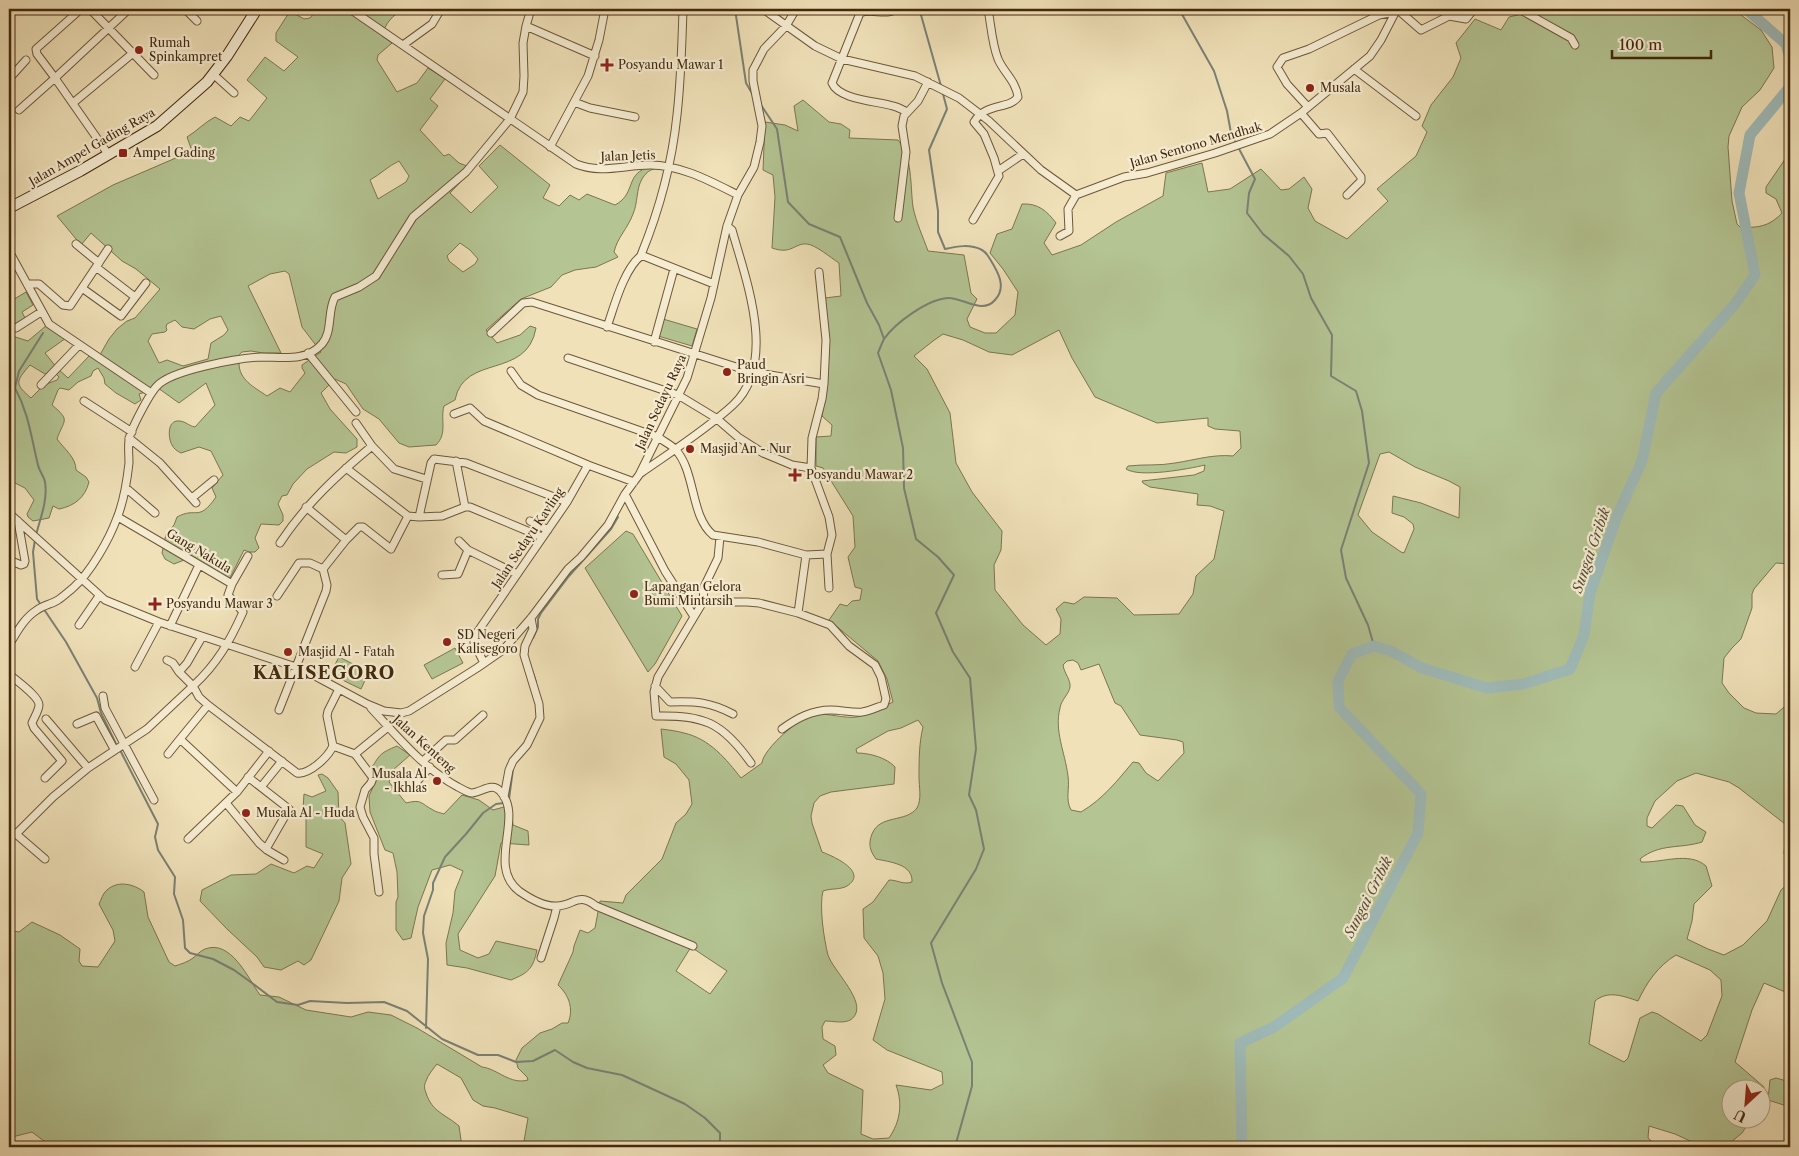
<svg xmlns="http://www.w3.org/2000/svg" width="1799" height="1156" font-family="'Libre Caslon Text',serif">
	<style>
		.green { fill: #b4c493; stroke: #7b7650; fill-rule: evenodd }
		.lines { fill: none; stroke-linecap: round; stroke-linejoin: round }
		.stream { stroke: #7a8175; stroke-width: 2 }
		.river { stroke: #9fbbba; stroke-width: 11 }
		.street-casing { stroke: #6e5738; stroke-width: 9 }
		.secondary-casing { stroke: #42290d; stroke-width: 12 }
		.street { stroke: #f5ecd2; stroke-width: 7 }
		.secondary { stroke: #f5ecd2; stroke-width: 10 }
		.poi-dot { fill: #8f2418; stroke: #f5ecd2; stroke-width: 2 }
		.labels { text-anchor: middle; stroke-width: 4.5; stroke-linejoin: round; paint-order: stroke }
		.poi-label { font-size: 12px; fill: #42290d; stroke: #f5ecd2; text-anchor: start }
		.street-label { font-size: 12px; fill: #42290d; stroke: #f5ecd2 }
		.water-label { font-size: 14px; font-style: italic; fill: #594e38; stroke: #f5ecd2 }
		.district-label { font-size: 18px; font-weight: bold; letter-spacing: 1px; fill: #42290d; stroke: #f5ecd2 }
	</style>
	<rect width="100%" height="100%" fill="#f0e1b9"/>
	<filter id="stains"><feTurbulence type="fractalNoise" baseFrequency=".004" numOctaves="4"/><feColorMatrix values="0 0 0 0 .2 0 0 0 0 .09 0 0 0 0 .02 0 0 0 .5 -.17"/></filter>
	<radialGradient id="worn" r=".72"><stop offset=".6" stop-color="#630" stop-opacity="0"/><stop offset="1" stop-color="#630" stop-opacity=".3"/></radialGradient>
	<!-- green -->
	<path class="green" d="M317,9H343L351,14L354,9H404C393,15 385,23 382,36L392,43L378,55L377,60L397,92L417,83L428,68L445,79L430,99L438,106L420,130L444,156L449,154L459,163L467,166L469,173L450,193L471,213L498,187L479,166L500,145L550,185L543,198L559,206L570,195L579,200L587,194L615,205C634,195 627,178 642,170L643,167L654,169C649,170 645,174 642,179C636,189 638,203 633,214C628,228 617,238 614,252L618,257L596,267L575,270L562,275L551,287L521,299L486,330L497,343L520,335L530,326L536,328C527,380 464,353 455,400L444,406C440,420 448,433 436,445L409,447L399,443L379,419L363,409L346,384L335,379L321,393L330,409L357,439V447L346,453L334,452L307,469L293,484L287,495L282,496L278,504L283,515V521L279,525L261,524L255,538L259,548L255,552H249L244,550L229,580L192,557L174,564L165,559L162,553L166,534L174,525L177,517C197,506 198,523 216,497L212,488L223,475L211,451L199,447L181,453C177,451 174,449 172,445C168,438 167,420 179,421C185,421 189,426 195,427L215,405L206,383L179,403L158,388L139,394L141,400L135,404L116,393L105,384L104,378L98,368L93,371L91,376L78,382L69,390L60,388L58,390L52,405C71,421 64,419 57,439C64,449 76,457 76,470L86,477L89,482C85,498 74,506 59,509L53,506L49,518L33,521L28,517L27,514L34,500L25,488L13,482L12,476L9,473V335L28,341L47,325L66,338L45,353L57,368L68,378L90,355L97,360L109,339L117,329L127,321L135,318L160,289L136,269L122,261L91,233L81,245L57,216L113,185L192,151L187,137C197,131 205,122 215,117L231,126L240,117L249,121L267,98L247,80L265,57L284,71L298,57L276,41V33L290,11L304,19L310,18ZM399,161L409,176L406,182L378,199L370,180C381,174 388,166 399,161ZM460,243L470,250L478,259L475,264L463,272L449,261L447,256ZM285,271L289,274L302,327L321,352L302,365V368L305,373L290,392L280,388L267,396C254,387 239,380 239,363C238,358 238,355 242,352L251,351L263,353H281L248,286L270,274ZM221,316L228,330L224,335L211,343L208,359L183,366L167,360L159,363L148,341L152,334L165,332L167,330L166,327L167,324L175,320L182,327L194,329L210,319ZM30,365L45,374L54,372L59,377L57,380L44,385L31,398C15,384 15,382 30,365Z
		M1543,9H1733L1761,30L1772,47L1774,68L1760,90L1742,107L1729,136L1728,147L1732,201L1737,224L1740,227C1757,228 1769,227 1782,213L1776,199L1766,193V187L1790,152V564L1776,563L1754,589L1752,594V608L1741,639L1732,648L1724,658L1722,683L1729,693L1744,708L1756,713L1776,714L1790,702V857L1784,854L1786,830L1785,824L1739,788L1729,782L1696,773L1677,781L1655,801L1647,818V826L1652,828L1676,805L1683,806L1695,825L1706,832L1702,842C1680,849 1660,843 1640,859L1641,862C1662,863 1689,851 1706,866L1712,886L1694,904L1692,921L1687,939L1708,949L1724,955L1743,945L1767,921L1781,890L1790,882V994L1764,983L1752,1010L1735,1062L1764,1087L1762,1093V1088H1732V1118L1751,1119L1742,1133L1725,1147H1703L1675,1134L1649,1126L1648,1138L1658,1147H523L528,1118L495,1108L483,1106L473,1100L461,1078L437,1064C433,1069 428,1075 426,1081C424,1085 424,1088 426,1093C432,1112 445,1114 459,1126L462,1147H58L44,1141L32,1132L12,1137L9,1136V930L19,932L32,922L60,935L80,949L79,961L82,966L98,967L115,941L113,930L99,904C101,900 103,893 107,890C118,880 134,884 144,892L148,917L169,962L175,966C181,964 188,962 193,958C197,955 200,951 205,949C231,939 248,978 260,995L279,997L306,1010L351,1017L368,1012L391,1015L417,1028L482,1067C498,1069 510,1085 528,1080L527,1077L518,1068L516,1060L522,1048L540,1033L552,1029L562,1023H568C574,1009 569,995 558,985L573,952L574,946L580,930L588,933L595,928L600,901L623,903L626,895L662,859L676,823L686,814L692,804L689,780L676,764L664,757L661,729C669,730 677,731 684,733C710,739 726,759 741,778L762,763C763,749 801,716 814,714C827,713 847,719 857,717C869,714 882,707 893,702L887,679L878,661L829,620L840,604L847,606L852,601L860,600L862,589L855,587L848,557L855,547L853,516L823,468L816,466V437L831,436L832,425L822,416L826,392L825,298L841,296L839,263C831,258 816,245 807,244C794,243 792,255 772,248L775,197L773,175L763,170L765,122L785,125L798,131L794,106L803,100L829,122L841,124L850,130L849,138L898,140C913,158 910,185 913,207C916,222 923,237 928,251L964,255L971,293L977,299L967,319L970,327L985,333H996L1015,315L1018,292L1003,269L990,253L997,234L1012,229L1022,204C1038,203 1047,211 1056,223L1044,243L1052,255L1081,245L1116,222L1163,196L1166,173L1202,163L1208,192L1230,189L1261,169L1281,190L1289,189L1304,177L1312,189L1308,208L1315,221L1347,239L1388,201L1377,189L1416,156L1427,132L1422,126L1431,105L1453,77L1461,58L1456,43L1475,19L1501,30L1509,17ZM1059,330L1072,358L1095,397L1157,423L1208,418V426L1215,429L1240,431L1241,448L1233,456C1213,454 1195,460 1175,463C1160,466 1144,464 1128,466L1126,469C1140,478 1188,469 1205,465L1204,471L1194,475L1142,481L1143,483L1150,487L1198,494L1197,505L1210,506L1224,511L1214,559L1196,576L1193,594L1179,614L1134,615L1117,598L1084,597L1074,604L1064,602L1056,609L1061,619L1060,634L1046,645L1023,625L995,590L994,565L1001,550L1002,531L972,492L956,463L950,413L927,369L914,356L933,341L943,334L963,340L989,352L1012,355ZM1389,452L1415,467L1449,481L1460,487L1459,518L1421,503L1393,496L1392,513L1404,517L1413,524L1414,529L1404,553L1401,552L1372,532L1358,515L1380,454ZM1073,660L1078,663L1081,670L1099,664L1115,703L1121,706L1140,735L1177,740L1183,742L1184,753L1158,781L1146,773L1139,763L1133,762C1117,781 1103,799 1081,812L1071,810C1065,799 1070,788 1068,776C1065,752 1054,731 1060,708C1061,700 1069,694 1070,687C1071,680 1064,673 1063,665L1067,661ZM918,720L923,727C919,743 919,761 919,777C919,787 922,799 917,808C906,823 880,814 872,834C868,844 870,851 876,859C890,862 913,864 912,882C903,885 898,880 889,880L873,902L863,909L864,938L878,956L883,973L885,999L873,1040L887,1050L942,1072L943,1084L931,1090L896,1085C903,1104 900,1122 889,1138L873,1139L861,1134L863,1090L828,1073L823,1065L836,1055L835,1046L823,1039L822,1027L825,1021C836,1021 851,1026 856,1013C862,997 833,970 828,955C824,940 819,906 823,891C831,888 840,890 847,886C869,872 833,856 822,852L812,823L811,816L814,803L820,796L831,792L894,784L895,767C887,758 870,753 857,753L856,749L888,731L901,728ZM691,947L727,971L710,994L676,971ZM1676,955L1710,970L1721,980L1722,996L1707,1035L1701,1041L1658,1014L1652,1012L1640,1018L1628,1058L1624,1062L1589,1044L1595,1001C1608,990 1623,996 1638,1001C1647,982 1658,966 1676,955Z
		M26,292L33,305L22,312L25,318L13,325L9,318V298L11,301Z
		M663,319L697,329L692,346L658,336Z
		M626,531L633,534L682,616L655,664L648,672L585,568Z
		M455,648L463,663L432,679L424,665Z
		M339,657L369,672L361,689L330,674Z
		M397,746L410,755L393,770L389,782L406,803C422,799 420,803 433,810C436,812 441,813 444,814L462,795L479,800L493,810L511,805L513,825L528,831L529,845L501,843L495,876L458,934L460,950L478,958L489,954L496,941L537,950C533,969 528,973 511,980L467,968L447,965L446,943L453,913L455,891L463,871L450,865L432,870L418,907L411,938L403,940L396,930V902L398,897L397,872L393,853L385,850L370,812L369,796L376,780L369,768C375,765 374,763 378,758C382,752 390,749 397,746Z
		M322,774L328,778L338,792L339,816L345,823L351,864L342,878L339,901L311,960L304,965L298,961L281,970L264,967L257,957L227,929L200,901L202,890L231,875L256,874L271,864L294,873L307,866L314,868L323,854L306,847V820L303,809L304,794L312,797L326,791L318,775Z
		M1776,1078L1790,1082V1107L1768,1100L1770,1080Z"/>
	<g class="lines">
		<!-- stream -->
		<path class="stream" d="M735,9L746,83L753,95
			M924,9L921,15L941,86
			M1179,9L1214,71L1227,111L1231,133L1236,143
			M943,94L947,109L929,150L938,211V232L945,249C958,246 970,244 982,250C986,252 988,256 990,259C998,272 1007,287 995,300C982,315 962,297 948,298C928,299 895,323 884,339C882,343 880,348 878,353L891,390L903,448L904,488L916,539L938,557L954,575L936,613L953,652L970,678L976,749L969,795L976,810L984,849L976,869L931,943L942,983L972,1062V1086L955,1147
			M761,105L777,129L788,202L809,224L840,237L867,303L879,325L884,339
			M1238,147L1255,179L1249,193L1247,213L1263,234L1289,256L1303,274L1311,298L1332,335L1331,376L1356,391L1362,411L1369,463L1341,550L1346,578L1368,625L1374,646
			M36,535C40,519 48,500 45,482C44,476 39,471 38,465C31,437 29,414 15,388L19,371L43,333
			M35,540L33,552L37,599L66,642L97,698L101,713L117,746
			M533,638L538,627V619L541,613L569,576L611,529L618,517
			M532,670L536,682
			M120,750L158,824L155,837L158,850L175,877L174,894L183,920L185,948L190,953L213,959L234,970L252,983L277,1002L298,1005L310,1001L347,1003L384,1002L407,1011L442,1039L478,1055H498L516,1062L533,1061L555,1050L573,1062L587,1068L622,1075L685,1104L705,1118L720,1133V1143L716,1147
			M509,799L513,769
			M426,1028L428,959L423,933L424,916L433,890V883L445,857L466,834L483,813L496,804L504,803"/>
		<!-- river -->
		<path class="river" d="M1746,9L1786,44L1790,58
			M1242,1147L1240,1043L1274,1027L1343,978L1418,833L1421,794L1339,707L1338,681L1352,654L1374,646L1391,651L1422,668L1487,688L1523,684L1570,669L1584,635L1590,593L1617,516L1642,461L1656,393L1735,304L1755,275L1739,193L1750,135L1789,88L1790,81"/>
		<!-- street casing -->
		<g class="street-casing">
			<path id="street" d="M90,9L154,75
				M185,9L197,21
				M350,9L576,164C601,174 624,165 650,165C681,165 710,181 738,195
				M531,9L526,26L595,56
				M683,9C682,44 681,80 677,115C672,163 659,211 641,255L714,284
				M763,9L815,46L842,59L915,76L959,98L989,121L1041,170L1076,195L1124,177L1147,173L1215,153L1270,134L1301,113L1370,56L1381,40L1397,9L1421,30L1449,16L1466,19L1474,9
				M896,9C887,16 870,8 860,13L832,83C839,100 877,101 893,106C898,107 903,110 907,112
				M1519,9L1571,38L1575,45
				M403,45L432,24L441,9
				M1354,69L1416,116
				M213,74L234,93
				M9,79L26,60
				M574,102L590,108L635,117
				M73,103L133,53
				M1308,107L1287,84L1277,67L1283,58L1309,49L1379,15L1395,12
				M19,110L55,78L37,54L36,49L81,9
				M1301,113L1319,134L1327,133L1361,177V181L1347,195
				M550,147L588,76L599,40L605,9
				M108,154L55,78L129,9
				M998,171L1023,154
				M898,218L906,152L902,126L904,116L918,101L928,82
				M973,220L999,176L994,158L984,134L974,122C986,102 1009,110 1018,97C1016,81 1004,73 998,59C992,44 991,25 988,9
				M1060,236L1069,231L1068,209L1076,195
				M76,244L99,263
				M9,251L49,324L151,393
				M96,267L135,297
				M819,272L826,340L824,384
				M27,284H39L63,305L70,306L108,249
				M82,288L121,316L146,283
				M9,323L11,328H16L41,312
				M607,327C614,307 624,268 642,255
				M491,333L523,303L532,302L752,372L824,384L822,399L812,438L811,468
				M654,342L674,269
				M308,353L356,412
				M568,358L678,395L716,418L738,437L763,453L792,465L811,468L829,517L832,535L827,554L829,588
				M511,371L521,385L538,395L658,437C663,441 670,444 675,449C696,471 690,516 713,535L758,542L806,555L827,554
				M41,385L79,345
				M84,401L132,432
				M454,414L470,408L484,421L588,465
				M356,423L372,446
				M129,438L160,463L196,503
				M456,461L465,507
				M346,468L408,516
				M641,473C671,452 707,429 733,405C778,363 746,280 732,230L727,226
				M126,488L155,513
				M625,494L665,571L693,615
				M192,498L214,480
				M306,507L346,540
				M9,513L105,600L159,622L302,669L367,704L384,711L401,713L409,711L477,668L503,650L531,618L568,569L581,557L608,525L625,494L639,475L687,378L711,298L727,226L738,195L754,167L760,142L762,126L753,81V70L764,49L786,26L796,9
				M408,516L419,517L431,463L434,459L466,463L567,502
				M118,517L232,584L228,595L243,612C230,641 217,664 193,686L199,697L208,705L297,773C309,775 328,757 333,746L327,716L328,711L339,689
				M419,517L442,516L465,507H470L542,537
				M530,521L548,530
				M459,541L468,550L517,574
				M280,543C305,505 337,475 372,446L394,469L426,479
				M9,560L21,565L24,564L25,561L18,521
				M442,575L458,574L468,550
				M232,584L248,556
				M277,596L299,563H310L323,569
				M703,602L704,587L718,558L720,537
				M798,613L806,555
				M79,625L99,596
				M170,626L199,565
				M9,645C17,632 24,618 37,610C44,605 52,604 58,600C63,597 68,592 73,588C90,573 109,540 117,518C124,501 127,481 129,463C129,455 128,447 129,440C130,430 150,393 157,386C171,370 239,358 261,357C283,357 306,362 322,344C333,331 327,311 335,297L359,287L376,276L413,217L466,172L510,119L523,92L524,76L523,43L526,26
				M167,660L173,663L179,672L187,663L202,637
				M484,663L474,643V637L567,502L588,465L634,482
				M135,667L159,622
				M9,674C15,680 39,696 39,705C39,710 34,718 32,723L34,728L62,761L45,778
				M655,686L670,702C696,701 710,702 733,714
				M103,696L105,708L154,800
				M208,705L180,739L237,792
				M371,708C397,736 424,769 458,787C462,789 468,793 472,793C482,792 492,782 500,791C525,817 486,865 519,891C529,898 544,907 557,906C575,905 578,892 596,906L693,946
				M279,710L326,591L327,585L323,569L346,540L359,527H363L391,549L408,516
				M46,719L88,768
				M77,724L96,716L114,749
				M333,746L355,754L373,778L371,783L365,790L360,807L363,817L374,838V854L379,892
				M168,754L180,739
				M355,754L388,727
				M423,761L446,740H455L483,715
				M751,763C722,722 704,715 656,716L654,692L658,677L703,602H747L759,603L798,613L830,625L849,646L875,665L881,677L886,699L884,705C877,707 870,711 862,712C852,713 842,710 831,710C812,710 797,718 782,729
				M248,777L289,809L266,849
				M261,787L282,761
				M411,788L430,767
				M504,797L509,770L513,761L527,745L540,718L539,704L524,655L525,646L533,629L531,618
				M226,803L259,843L267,850L284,860
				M9,829L16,834L53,797L88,768L147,729L193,686L179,672
				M16,834L45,859
				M188,839L237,792L269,751
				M541,958L554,918L557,906"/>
		</g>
		<!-- secondary casing -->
		<g class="secondary-casing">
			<path id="secondary" d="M9,208L80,171L157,126L207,82L227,56L257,9"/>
		</g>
		<!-- street -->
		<use href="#street" class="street"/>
		<!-- secondary -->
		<use href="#secondary" class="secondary"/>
	</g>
	<!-- markers -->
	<g class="poi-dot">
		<circle cx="139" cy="50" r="5"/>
		<path d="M604.5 57.5h5v5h5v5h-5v5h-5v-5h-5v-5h5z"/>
		<circle cx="1310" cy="88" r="5"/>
		<rect x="118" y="148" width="10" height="10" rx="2.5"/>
		<circle cx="727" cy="372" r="5"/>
		<circle cx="690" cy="449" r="5"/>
		<path d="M792.5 467.5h5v5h5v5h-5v5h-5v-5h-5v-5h5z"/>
		<circle cx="634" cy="594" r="5"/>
		<path d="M152.5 596.5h5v5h5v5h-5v5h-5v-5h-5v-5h5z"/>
		<circle cx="447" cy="642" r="5"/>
		<circle cx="288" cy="652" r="5"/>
		<circle cx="437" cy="781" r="5"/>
		<circle cx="246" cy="813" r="5"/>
	</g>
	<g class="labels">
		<!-- poi labels -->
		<g class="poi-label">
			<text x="149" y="47">Rumah<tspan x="149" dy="14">Spinkampret</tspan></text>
			<text x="618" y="69">Posyandu Mawar 1</text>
			<text x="1320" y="92">Musala</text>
			<text x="133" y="157">Ampel Gading</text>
			<text x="737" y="369">Paud<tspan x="737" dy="14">Bringin Asri</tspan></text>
			<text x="700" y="453">Masjid An - Nur</text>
			<text x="806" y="479">Posyandu Mawar 2</text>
			<text x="644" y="591">Lapangan Gelora<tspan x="644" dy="14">Bumi Mintarsih</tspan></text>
			<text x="166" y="608">Posyandu Mawar 3</text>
			<text x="457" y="639">SD Negeri<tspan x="457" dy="14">Kalisegoro</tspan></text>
			<text x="298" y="656">Masjid Al - Fatah</text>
			<text x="427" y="778" text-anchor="end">Musala Al<tspan x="427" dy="14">- Ikhlas</tspan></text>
			<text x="256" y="817">Musala Al - Huda</text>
		</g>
		<!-- street labels -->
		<g class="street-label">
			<text transform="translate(1196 145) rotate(-16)" y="4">Jalan Sentono Mendhak</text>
			<text transform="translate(92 147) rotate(-30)" y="4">Jalan Ampel Gading Raya</text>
			<text transform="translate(628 156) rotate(-2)" y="4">Jalan Jetis</text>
			<text transform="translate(661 402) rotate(-65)" y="4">Jalan Sedayu Raya</text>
			<text transform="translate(528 538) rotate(-56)" y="4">Jalan Sedayu Kavling</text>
			<text transform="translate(199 551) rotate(31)" y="4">Gang Nakula</text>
			<text transform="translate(424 744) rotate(42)" y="4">Jalan Kenteng</text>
		</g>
		<!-- water labels -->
		<g class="water-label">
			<text transform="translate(1591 550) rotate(-71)" y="5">Sungai Gribik</text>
			<text transform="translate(1368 897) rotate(-63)" y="5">Sungai Gribik</text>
		</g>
		<!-- district labels -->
		<g class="district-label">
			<text x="324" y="679">KALISEGORO</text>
		</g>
	</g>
	<!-- margin -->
	<rect width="1799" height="1156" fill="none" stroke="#f0e1b9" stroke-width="30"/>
	<rect x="10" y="10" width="1779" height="1136" fill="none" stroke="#42290d" stroke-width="2.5"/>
	<rect x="15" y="15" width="1769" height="1126" fill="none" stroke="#42290d"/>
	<!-- north arrow -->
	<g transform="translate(1746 1104) rotate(206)"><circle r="24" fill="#f5ecd2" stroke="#ad9e83"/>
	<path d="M0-4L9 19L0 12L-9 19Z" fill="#8f2418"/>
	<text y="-8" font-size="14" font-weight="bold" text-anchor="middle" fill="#42290d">U</text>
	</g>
	<!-- scale -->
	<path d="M1612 50v8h99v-8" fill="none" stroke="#42290d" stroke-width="2.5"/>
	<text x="1619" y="50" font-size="15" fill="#42290d" stroke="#f5ecd2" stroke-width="4" paint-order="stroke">100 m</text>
	<rect width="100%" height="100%" filter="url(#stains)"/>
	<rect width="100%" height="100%" fill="url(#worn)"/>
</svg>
